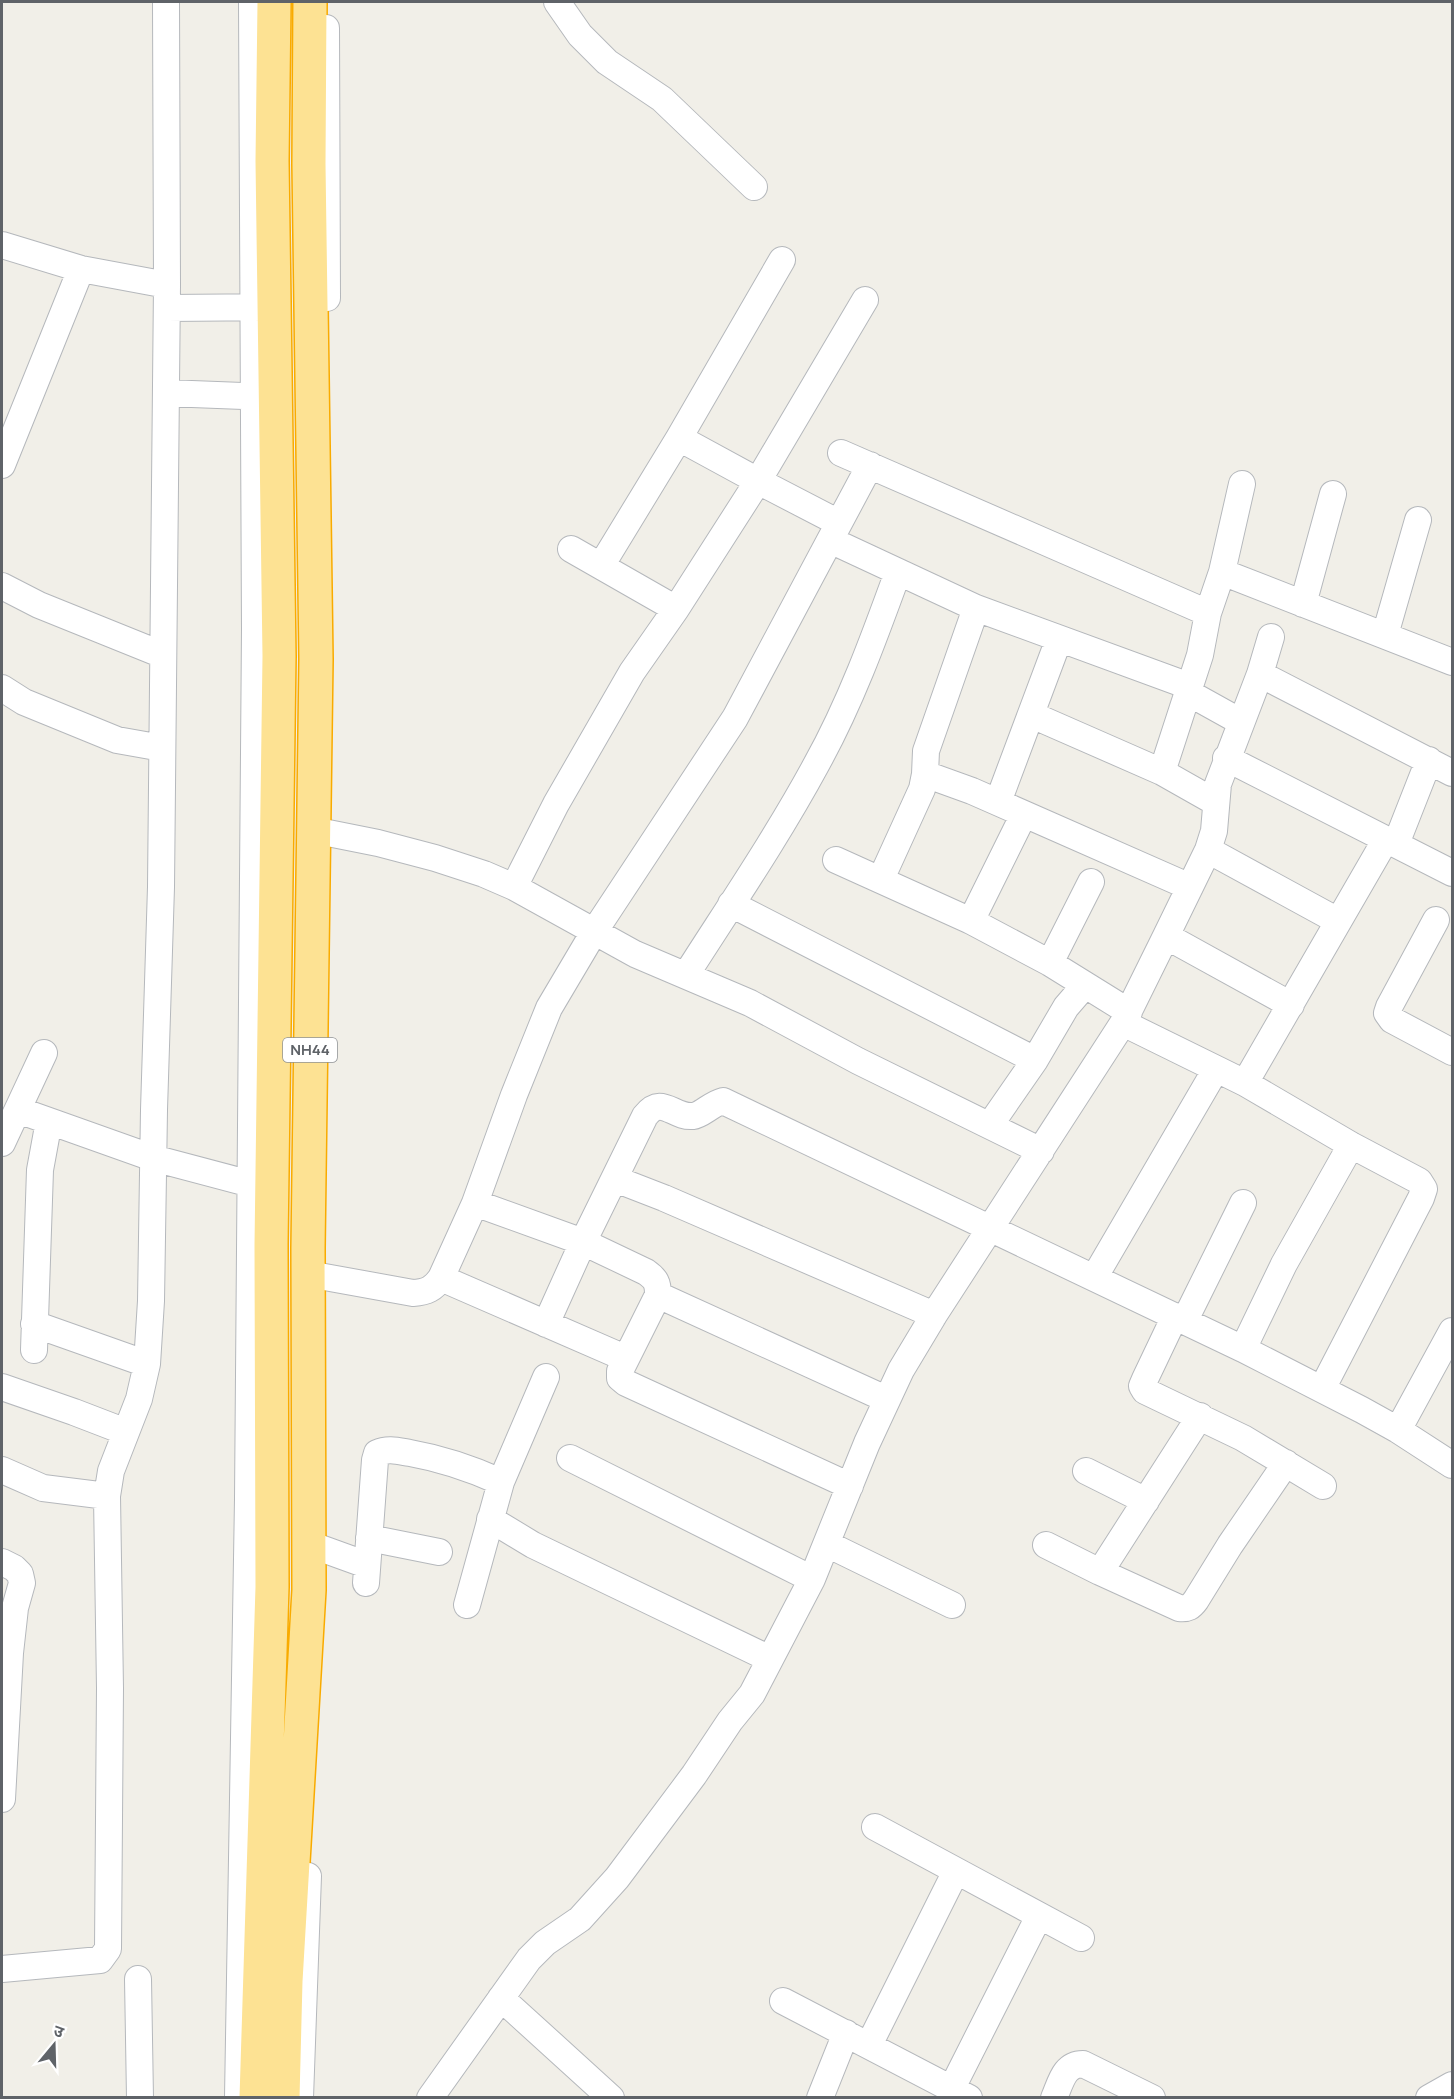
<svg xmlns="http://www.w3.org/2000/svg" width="1454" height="2099" font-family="Manrope,'Noto Sans Devanagari',sans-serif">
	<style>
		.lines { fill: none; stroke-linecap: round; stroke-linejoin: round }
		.minor-casing { stroke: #b5b8bc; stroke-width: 28 }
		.highway-casing { stroke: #f9ab00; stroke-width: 36 }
		.minor { stroke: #fff; stroke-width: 26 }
		.highway { stroke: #fde293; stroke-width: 33 }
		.labels { text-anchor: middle; stroke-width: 6; stroke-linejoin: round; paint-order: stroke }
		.shield { fill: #fff; stroke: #8f9295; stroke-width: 1.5 }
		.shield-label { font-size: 15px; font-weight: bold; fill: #5f6368 }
	</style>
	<rect width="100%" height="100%" fill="#f1efe8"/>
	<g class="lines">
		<!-- minor casing -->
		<g class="minor-casing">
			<path id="minor" d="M557,2L580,35L607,62L662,99L754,187
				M326,28L327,298
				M2,245L81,269L167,285
				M167,308L271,307
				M166,393L270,397
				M679,438L758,481L839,523
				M841,453L1208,613
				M2,465L81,269
				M830,540L976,608L1189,686
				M571,549L676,609
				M601,566L679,438L782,260
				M1222,572L1452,662
				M2,586L39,605L163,655
				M1303,604L1333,494
				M1385,635L1418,520
				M1260,674L1452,773
				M2,688L24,702L117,740L162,748
				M1187,692L1241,722
				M1032,715L1162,772L1215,802
				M1226,758L1452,873
				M1162,772L1200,655L1208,613L1222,572L1242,484
				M925,774L972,791L1190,887
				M998,802L1059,639
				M313,830L378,843L435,858L484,874L514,887L635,954L750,1003L858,1061L1041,1151
				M1396,844L1429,760
				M1208,850L1338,921
				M836,860L971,921L1050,963L1129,1012
				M881,879L922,789L925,774L926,751L976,608
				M514,887L556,804L632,672L676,609L758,481L865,300
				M731,904L1035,1060
				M1436,920L1389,1007L1387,1013L1392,1020L1452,1052
				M971,921L1024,814
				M1166,936L1291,1005
				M1050,963L1091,882
				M686,975C730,906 777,837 816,765C850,704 874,638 898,572
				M1123,1023L1245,1083L1351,1145L1419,1181L1424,1189L1421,1198L1322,1389
				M1245,1083L1386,839
				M18,1110L153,1158L266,1188
				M990,1125L1035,1060L1066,1007L1085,985
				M2,1143L44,1053
				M615,1179L664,1198L934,1315
				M475,1203L583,1242L646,1272C656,1279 658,1283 658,1295L620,1371V1378L626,1383L850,1486
				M308,1274L413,1293C427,1292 433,1289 441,1278L475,1203L514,1095L549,1008L594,932L735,718L870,465
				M441,1278L625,1358
				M1094,1278L1216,1069
				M658,1295L886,1399
				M1175,1316L1145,1379L1142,1386L1145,1391L1243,1438L1323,1486
				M1185,1320L1243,1203
				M34,1324L147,1364
				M546,1324L583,1242L645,1116C662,1094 673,1118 693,1116C702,1115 711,1104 723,1101L1243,1349L1362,1410L1398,1430L1452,1465
				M1243,1349L1284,1264L1351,1145
				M34,1350L40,1170L49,1121
				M2,1387L74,1412L126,1432
				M1398,1430L1452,1331
				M570,1458L812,1579
				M2,1470L43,1488L107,1496
				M1086,1471L1146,1501
				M490,1519L533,1545L770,1659
				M369,1538L439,1552
				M309,1544L367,1565
				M827,1544L952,1605
				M1046,1545L1100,1572L1179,1608C1188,1609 1191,1607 1196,1600L1230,1545L1286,1463
				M2,1562L14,1568L20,1574L22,1583L15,1608L10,1653L2,1799
				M1100,1572L1200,1416
				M366,1583L375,1460L377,1453C388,1448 398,1451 410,1453C444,1459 470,1468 501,1482
				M467,1605L501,1482L546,1377
				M875,1827L1081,1938
				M2,1969L100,1960L108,1949L110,1688L107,1496L111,1471L139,1399L147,1364L151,1301L154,1110L161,887L167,285L166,2
				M138,1979L140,2098
				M501,1998L611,2098
				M783,2001L969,2098
				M869,2045L956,1871
				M952,2088L1039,1916
				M238,2098L248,1499L255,629L252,2
				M300,2098L308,1876
				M430,2098L529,1959L545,1943L580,1919L617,1878L694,1775L730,1721L752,1694L812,1579L867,1443L901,1370L934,1315L1123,1023L1166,936L1208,850L1214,831L1218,784L1260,674L1271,637
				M820,2098L846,2033
				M1054,2098C1061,2082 1064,2064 1083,2064L1152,2098
				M1429,2098L1452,2085"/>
		</g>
		<!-- highway casing -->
		<g class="highway-casing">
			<path id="highway" d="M256,2098L272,1587L271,1245L279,656L272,161L274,2
				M283,2098L286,1981L309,1590L308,1248L316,659L309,164L310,2"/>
		</g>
		<!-- minor -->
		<use href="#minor" class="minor"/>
		<!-- highway -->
		<use href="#highway" class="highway"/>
	</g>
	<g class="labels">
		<!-- shield labels -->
		<rect class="shield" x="283" y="1038" width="54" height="24" rx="4.5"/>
		<g class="shield-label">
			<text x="310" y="1055">NH44</text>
		</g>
	</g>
	<!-- border -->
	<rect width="1454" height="2099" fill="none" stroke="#5f6368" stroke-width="6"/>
	<!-- north arrow -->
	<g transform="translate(54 2045) rotate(19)" stroke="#ffffff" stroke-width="4.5" paint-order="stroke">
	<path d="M0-4.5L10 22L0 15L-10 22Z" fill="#5f6368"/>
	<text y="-9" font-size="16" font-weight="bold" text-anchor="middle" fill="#5f6368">उ</text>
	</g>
</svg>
